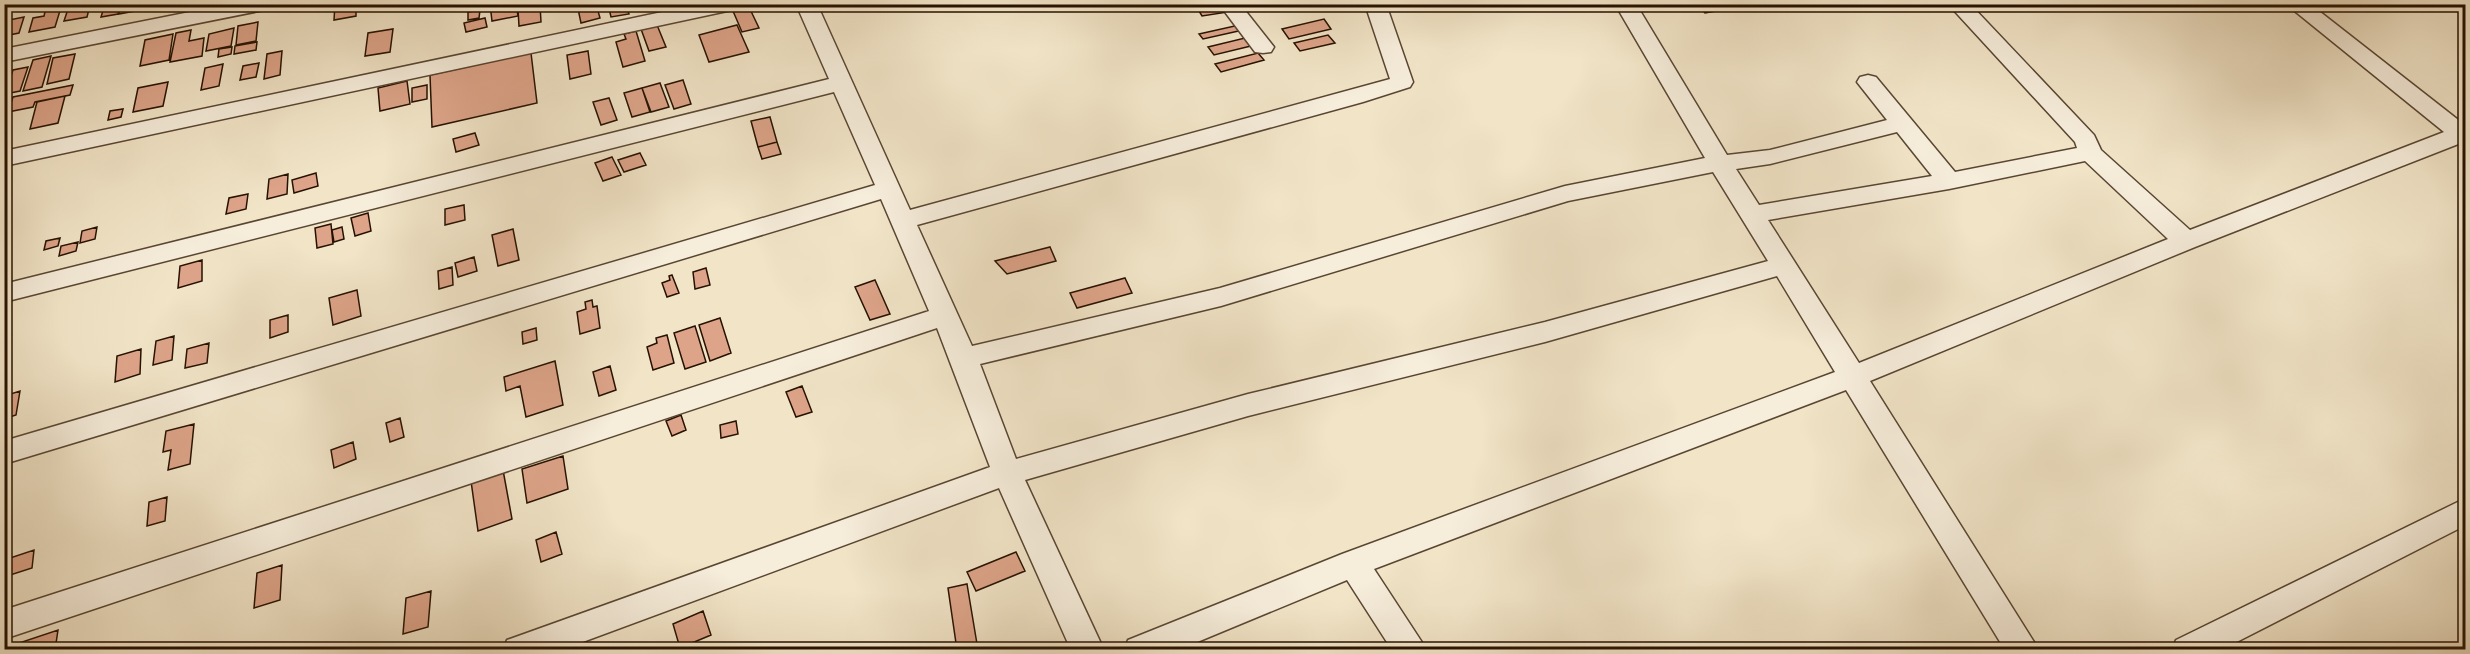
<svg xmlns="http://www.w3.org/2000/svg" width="2470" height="654" font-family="'Sorts Mill Goudy',serif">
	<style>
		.building { fill: #dda489; stroke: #261100; stroke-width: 1.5 }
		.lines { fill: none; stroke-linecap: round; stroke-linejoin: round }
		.minor-casing { stroke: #594632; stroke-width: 3 }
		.minor { fill: #f6eddb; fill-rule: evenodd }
	</style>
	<rect width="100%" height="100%" fill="#f1e4c7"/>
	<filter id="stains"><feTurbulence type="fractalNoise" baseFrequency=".00333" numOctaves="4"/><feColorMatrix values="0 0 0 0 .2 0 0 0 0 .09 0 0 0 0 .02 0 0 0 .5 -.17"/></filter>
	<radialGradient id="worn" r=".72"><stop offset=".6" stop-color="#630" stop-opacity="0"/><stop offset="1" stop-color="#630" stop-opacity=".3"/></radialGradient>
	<!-- building -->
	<path class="building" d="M47,4H62L55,27L29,32L33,18L44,16Z
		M105,4H120L118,14L101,17Z
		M121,4H141L140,10L119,14Z
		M335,4H356V16L334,20Z
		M490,4H516L518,16L492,21Z
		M577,4H596L600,18L581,23Z
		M608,4H626L629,14L611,17Z
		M1170,4H1207L1174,11Z
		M1270,4H1311V5L1275,11Z
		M1697,4H1756L1705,13Z
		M90,5L87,17L64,21L68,9Z
		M540,5L541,22L519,26L518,9Z
		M749,7L759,28L742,32L733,11Z
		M1226,7L1228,12L1202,16L1199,11Z
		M480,10L479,18L468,20V12Z
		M24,17L19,33L4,36V21Z
		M485,18L487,27L466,32L464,23Z
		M1324,19L1331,29L1289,39L1282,29Z
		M258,22L256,41L236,45L238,26Z
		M657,25L666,47L649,51L641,29Z
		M737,25L749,52L709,62L699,35Z
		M1239,25L1243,30L1203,39L1199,34Z
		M234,28L231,46L206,51L209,34Z
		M393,29L390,52L365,56L368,33Z
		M191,30L189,41L204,38L202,56L170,62L176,33Z
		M636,31L645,61L623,67L616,42L626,39L624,34Z
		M173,34L169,60L140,66L145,40Z
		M1328,35L1335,43L1300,51L1294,43Z
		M1249,37L1255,45L1214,55L1208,47Z
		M257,42L256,50L234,54L235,46Z
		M232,47L231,54L218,57L219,49Z
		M282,51L280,75L264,79L267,54Z
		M588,51L591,74L570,79L567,55Z
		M531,53L537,103L432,127L430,75Z
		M1258,53L1264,60L1221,72L1215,64Z
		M75,54L69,79L47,84L53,58Z
		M51,56L42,87L23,91L33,60Z
		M259,63L256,77L240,80L243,66Z
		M223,64L219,86L201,90L205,68Z
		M28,67L20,91L5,94L13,70Z
		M683,80L691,104L674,109L665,85Z
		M407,81L410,104L380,111L378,88Z
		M168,82L163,106L133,112L138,88Z
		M660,83L669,107L651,112L642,88Z
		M73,85L70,95L35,102L33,107L8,112L13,97Z
		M427,85V99L412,102V88Z
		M642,88L650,112L632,117L624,93Z
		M65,96L58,123L30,129L37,102Z
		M609,98L617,120L601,125L593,102Z
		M123,109L121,117L108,120L110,111Z
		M770,117L777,142L758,147L751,121Z
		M475,133L479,145L456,152L453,139Z
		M777,142L781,154L762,159L758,147Z
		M640,153L646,165L624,172L618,160Z
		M612,157L621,175L603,181L595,163Z
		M316,173L318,186L294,193L292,180Z
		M288,174L287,194L267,199L269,179Z
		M248,194L246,209L226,214L229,198Z
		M464,205L465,220L445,225V209Z
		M368,213L371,231L355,236L351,218Z
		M331,224L333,244L317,248L315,228Z
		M97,227L95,239L80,243L82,231Z
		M342,227L344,239L334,242L332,230Z
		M513,229L519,260L498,266L492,235Z
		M60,238L58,246L44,250L46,241Z
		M78,242L76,251L59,256L61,246Z
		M1050,247L1056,261L1007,274L995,261Z
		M474,257L477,271L458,277L455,263Z
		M202,260V281L178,288L180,266Z
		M452,267L453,285L439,289L438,271Z
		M706,268L710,285L695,289L693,272Z
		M672,275L679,293L667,297L662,283L670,280L669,276Z
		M1125,278L1132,293L1077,308L1070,293Z
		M875,280L890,314L870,320L855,287Z
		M357,290L361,316L333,325L329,298Z
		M592,300L593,307L597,306L600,328L580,334L577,312L586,309L585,302Z
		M288,315V332L270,338V320Z
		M720,318L731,353L710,361L699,325Z
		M695,326L706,362L685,369L674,333Z
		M536,328L537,340L523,344L522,332Z
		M667,335L674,363L653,370L647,347L657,343L656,338Z
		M174,336L172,360L153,365L156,341Z
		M209,343L207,363L185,368L187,349Z
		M141,349L140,374L115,382L117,356Z
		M555,361L563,405L526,417L520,386L506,391L504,377Z
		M610,366L616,390L599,396L593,372Z
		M802,386L812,412L796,417L786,392Z
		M20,391L16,415L4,419V396Z
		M681,415L686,430L672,436L666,421Z
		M400,418L404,437L390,442L386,423Z
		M736,421L738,434L721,438L720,425Z
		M194,424L190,464L168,470L171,450L163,452L166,431Z
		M353,442L356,459L334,468L331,450Z
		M563,456L568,489L527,503L522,469Z
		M503,470L512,519L478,531L471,481Z
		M167,497L165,521L147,526L149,502Z
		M556,532L562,554L541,562L536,540Z
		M34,550L32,568L4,577V560Z
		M1016,552L1025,571L976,591L967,572Z
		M282,565L280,600L254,608L257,573Z
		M967,584L978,650H957L948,588Z
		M431,591L428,627L403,634L406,598Z
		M703,611L711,635L680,648L673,624Z
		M58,630L55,650H15L16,644Z"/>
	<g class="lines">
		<!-- minor casing -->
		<g class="minor-casing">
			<path id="minor" d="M230,4H274L271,8L264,10L4,62V49Z
				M700,4H742L739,8L732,10L4,166V151Z
				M796,4H817L910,210L1390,79L1365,4H1386L1413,82L1410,87L1363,102L917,225L972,346L1220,288L1565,186L1705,158L1615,4H1636L1727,155L1770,150L1887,120L1857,82L1860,77L1868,75L1876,77L1955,172L2077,148L2075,142L1948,4H1970L2094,135L2101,150L2190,230L2444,132L2286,4H2310L2466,126V141L2195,247L1870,381L2039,650H2005L1846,390L1374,569L1427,650H1392L1347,580L1178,650H1124L1128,640L1342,554L1835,372L1777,276L1545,342L1248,416L1025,480L1104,650H1071L999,488L561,650H503L507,640L990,467L937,328L4,639V610L929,311L881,199L4,464V441L875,185L834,92L4,302V284L829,79ZM1897,132L1932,176L1759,205L1736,169L1770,164ZM2085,161L2168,239L1859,363L1768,220L1949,189ZM1713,172L1768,261L1545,322L1248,394L1016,459L980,364L1221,306L1568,201Z
				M1219,4H1240L1274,47L1271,52L1263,53L1255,52Z
				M2466,498V525L2221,650H2172L2176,640Z"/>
		</g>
		<!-- minor -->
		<use href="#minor" class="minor"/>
	</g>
	<!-- margin -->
	<rect width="2470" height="654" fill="none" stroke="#f1e4c7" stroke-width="24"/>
	<rect x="6" y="6" width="2458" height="642" fill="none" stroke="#261100" stroke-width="3"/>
	<rect x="12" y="12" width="2446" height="630" fill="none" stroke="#261100" stroke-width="1.5"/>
	<rect width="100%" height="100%" filter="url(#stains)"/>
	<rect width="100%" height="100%" fill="url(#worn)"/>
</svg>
